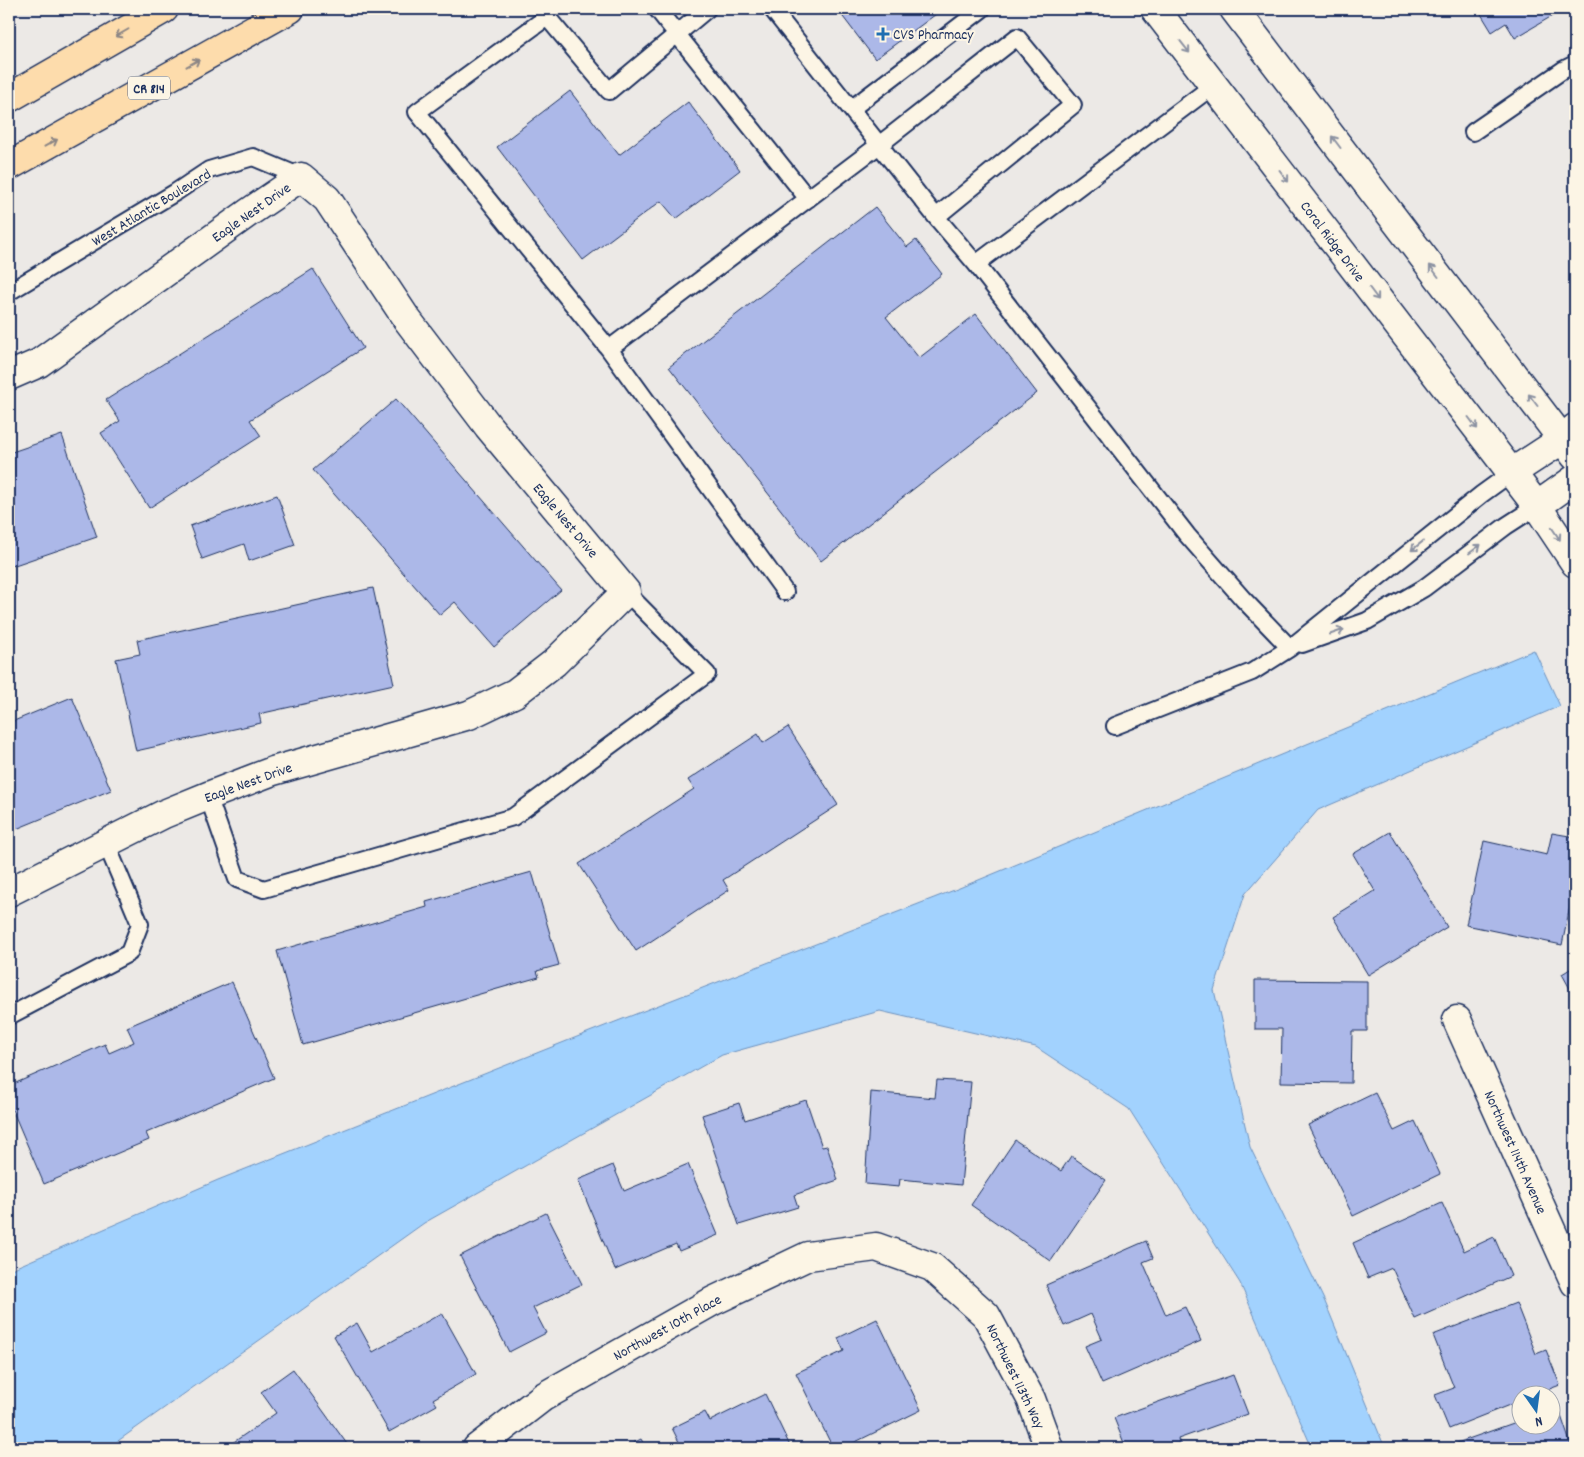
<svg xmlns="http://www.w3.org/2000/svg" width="1584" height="1457" font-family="Dekko,sans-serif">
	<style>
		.water { fill: #a2d2fe; stroke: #6c91be }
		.building { fill: #acb8e8; stroke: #1b2f5e }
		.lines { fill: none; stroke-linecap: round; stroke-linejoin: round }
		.service-casing { stroke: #1b2f5e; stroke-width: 20 }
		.minor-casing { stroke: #1b2f5e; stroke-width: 31 }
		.secondary-casing { stroke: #1b2f5e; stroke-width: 31 }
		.primary-casing { stroke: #1b2f5e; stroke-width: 31 }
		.service { stroke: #fcf5e5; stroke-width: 16 }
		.minor { stroke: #fcf5e5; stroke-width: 28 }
		.secondary { stroke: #fcf5e5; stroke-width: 28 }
		.primary { stroke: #fddcac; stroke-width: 28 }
		.oneway { stroke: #8c8685 }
		.oneway2 { stroke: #8c92a2 }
		.poi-dot { fill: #1f6fb2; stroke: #fcf5e5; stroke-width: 2 }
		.labels { text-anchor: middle; stroke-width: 4; stroke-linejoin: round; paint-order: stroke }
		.shield { fill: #fcf5e5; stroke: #5e6a86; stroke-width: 1 }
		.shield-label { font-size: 14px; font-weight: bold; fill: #1b2f5e }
		.poi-label { font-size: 15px; fill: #1b2f5e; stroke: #fcf5e5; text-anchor: start }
		.street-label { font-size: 15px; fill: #1b2f5e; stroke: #fcf5e5 }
	</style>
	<rect width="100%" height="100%" fill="#ece9e6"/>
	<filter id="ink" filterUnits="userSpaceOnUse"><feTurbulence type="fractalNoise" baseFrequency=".02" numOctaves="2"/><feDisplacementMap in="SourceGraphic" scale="10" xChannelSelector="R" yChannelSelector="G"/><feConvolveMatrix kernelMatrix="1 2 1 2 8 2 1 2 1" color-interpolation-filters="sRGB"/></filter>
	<g filter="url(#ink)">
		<!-- water -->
		<path class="water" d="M1534,650L1560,706L1318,810L1245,894L1214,990L1250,1147L1325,1302L1385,1448H1312L1240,1283L1129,1109L1036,1047L880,1011L722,1055L424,1223L108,1448H9V1270L218,1180L592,1031L957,889Z"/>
		<!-- building -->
		<path class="building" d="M837,9H943L875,59Z
			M1478,9H1564L1515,38L1506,23L1492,32Z
			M570,91L619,155L688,102L740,170L676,219L661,201L583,260L497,147Z
			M875,207L907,247L916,240L942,274L886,317L919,358L976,314L1037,393L821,561L669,367Z
			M313,269L363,348L250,420L261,436L149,508L101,433L120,421L106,400Z
			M396,399L561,590L494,647L455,602L440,615L313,470Z
			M62,435L97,537L9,567V453Z
			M277,495L295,545L249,561L244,544L202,559L190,526Z
			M373,588L394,684L259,714L261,723L136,751L116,659L140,654L137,640Z
			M72,697L111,790L9,832V723Z
			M788,727L838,805L723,880L729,890L636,951L579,864L694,789L688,780L758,734L763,743Z
			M1390,832L1447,927L1368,975L1333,917L1375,891L1353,854Z
			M1552,833L1575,837V882L1562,945L1466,925L1484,841L1547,855Z
			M532,872L559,965L537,971L539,977L303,1045L277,951L427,907L426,902Z
			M1575,966V998L1562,974Z
			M1255,980L1367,981V1031H1352L1351,1083L1281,1082L1282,1029H1255Z
			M232,982L274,1078L146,1133L149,1140L44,1184L9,1102V1086L105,1044L109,1053L134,1042L127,1027Z
			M937,1080L971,1082L961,1185L900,1179L899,1187L865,1184L871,1092L935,1098Z
			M1375,1093L1394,1131L1415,1121L1440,1174L1353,1216L1308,1125Z
			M806,1100L822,1147L827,1146L838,1180L794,1195L798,1207L739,1225L702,1115L739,1103L745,1120Z
			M1015,1140L1061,1171L1071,1156L1106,1180L1051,1261L971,1205Z
			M688,1164L718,1235L679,1251L676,1244L615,1270L578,1180L613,1165L624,1191Z
			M1442,1203L1464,1251L1494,1237L1511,1276L1415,1319L1392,1268L1368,1278L1353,1243Z
			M546,1213L582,1284L533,1308L546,1333L509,1352L460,1256Z
			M1146,1241L1153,1258L1143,1262L1166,1315L1185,1307L1201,1341L1102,1384L1085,1346L1102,1339L1091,1314L1064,1326L1046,1285Z
			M1516,1303L1536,1354L1546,1350L1560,1385L1536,1394H1522V1400L1449,1429L1435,1395L1454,1388L1433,1335Z
			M442,1313L476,1374L433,1399L437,1405L389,1432L334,1336L357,1323L373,1352Z
			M877,1319L921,1410L843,1448H833L796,1373L844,1351L838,1338Z
			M293,1369L347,1444L340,1448H225L276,1413L261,1392Z
			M1233,1375L1248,1414L1178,1439L1182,1448H1126L1114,1418Z
			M765,1394L791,1448H682L672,1428L705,1412L710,1421Z
			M1558,1407L1572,1448H1456L1454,1444L1522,1420V1424H1552V1409Z
			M641,1439L646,1448H623Z"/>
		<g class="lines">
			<!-- service casing -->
			<g class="service-casing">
				<path id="service" d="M657,9L808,199
					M707,9L609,91L547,17L417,112L609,349L879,145L1017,37L1073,105L936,217
					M772,9L936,217L976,264L1187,535L1243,599L1290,648
					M851,109L982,9
					M1473,132L1563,70L1575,64
					M976,264L1214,85
					M9,292L176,192L209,170L253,157L301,177
					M609,349L785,592
					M1302,644L1367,621L1424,588L1506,526L1537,506
					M1115,726L1252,672L1290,648L1482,494L1511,473
					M208,796L237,879L264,889L513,817L707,674L626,592
					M9,1016L129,953L140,924L106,843"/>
			</g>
			<!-- minor casing -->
			<g class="minor-casing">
				<path id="minor" d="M9,376L39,363L248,213L301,177L327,199L406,318L488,426L626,592L554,663L515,693L469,715L273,771L208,796L164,814L9,892
					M1511,473L1563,439L1575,428
					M1537,506L1575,479
					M1457,1020L1575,1283
					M477,1448L543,1397L713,1301L808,1256L876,1247L932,1267L986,1315L1031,1399L1049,1448"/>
			</g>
			<!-- secondary casing -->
			<g class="secondary-casing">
				<path id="secondary" d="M1155,9L1537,506L1575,563
					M1234,9L1575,456"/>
			</g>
			<!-- primary casing -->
			<g class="primary-casing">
				<path id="primary" d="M9,98L164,9
					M9,166L290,9"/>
			</g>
			<!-- service -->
			<use href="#service" class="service"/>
			<!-- minor -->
			<use href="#minor" class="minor"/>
			<!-- secondary -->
			<use href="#secondary" class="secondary"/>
			<!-- primary -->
			<use href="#primary" class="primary"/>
		</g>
		<!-- one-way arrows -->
		<defs><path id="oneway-shaft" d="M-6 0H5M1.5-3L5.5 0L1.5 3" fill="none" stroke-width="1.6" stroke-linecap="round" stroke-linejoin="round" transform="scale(1.25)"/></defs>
		<g class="oneway">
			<use href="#oneway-shaft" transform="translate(122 33) rotate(150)"/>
			<use href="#oneway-shaft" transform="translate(193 63) rotate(-29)"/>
			<use href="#oneway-shaft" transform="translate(51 143) rotate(-29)"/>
		</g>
		<g class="oneway2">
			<use href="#oneway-shaft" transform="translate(1185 47) rotate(52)"/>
			<use href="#oneway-shaft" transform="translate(1336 142) rotate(-127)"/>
			<use href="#oneway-shaft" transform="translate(1284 176) rotate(53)"/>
			<use href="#oneway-shaft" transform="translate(1434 271) rotate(-127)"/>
			<use href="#oneway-shaft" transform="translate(1374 294) rotate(53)"/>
			<use href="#oneway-shaft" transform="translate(1533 400) rotate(-127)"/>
			<use href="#oneway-shaft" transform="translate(1473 423) rotate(53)"/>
			<use href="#oneway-shaft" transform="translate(1556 534) rotate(56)"/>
			<use href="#oneway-shaft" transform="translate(1417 546) rotate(142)"/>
			<use href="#oneway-shaft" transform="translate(1475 549) rotate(-37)"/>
			<use href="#oneway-shaft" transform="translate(1337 632) rotate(-19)"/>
		</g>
	</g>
	<!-- markers -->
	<path class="poi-dot" d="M880.5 26.5h5v5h5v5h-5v5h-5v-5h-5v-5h5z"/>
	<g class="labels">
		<!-- shield labels -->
		<rect class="shield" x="128" y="76.5" width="42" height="23" rx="4"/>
		<g class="shield-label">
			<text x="149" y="93">CR 814</text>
		</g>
		<!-- poi labels -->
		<g class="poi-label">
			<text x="893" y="39">CVS Pharmacy</text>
		</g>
		<!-- street labels -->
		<g class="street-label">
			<text transform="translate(151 207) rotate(-31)" y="5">West Atlantic Boulevard</text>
			<text transform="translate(251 212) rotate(-35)" y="5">Eagle Nest Drive</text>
			<text transform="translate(1333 241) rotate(53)" y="5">Coral Ridge Drive</text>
			<text transform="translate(566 520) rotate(50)" y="5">Eagle Nest Drive</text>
			<text transform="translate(248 782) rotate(-20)" y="5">Eagle Nest Drive</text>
			<text transform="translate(1516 1152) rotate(66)" y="5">Northwest 114th Avenue</text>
			<text transform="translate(667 1327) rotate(-29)" y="5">Northwest 10th Place</text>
			<text transform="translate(1016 1376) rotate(64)" y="5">Northwest 113th Way</text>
		</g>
	</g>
	<!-- margin -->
	<rect width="1584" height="1457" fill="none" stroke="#fcf5e5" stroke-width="30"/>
	<rect x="15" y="15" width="1554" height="1427" fill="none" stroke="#1b2f5e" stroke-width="2" filter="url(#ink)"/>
	<!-- north arrow -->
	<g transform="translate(1536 1410) rotate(166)"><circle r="24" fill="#fcf5e5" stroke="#a2a6af"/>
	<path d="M0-4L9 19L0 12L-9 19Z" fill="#1f6fb2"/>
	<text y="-8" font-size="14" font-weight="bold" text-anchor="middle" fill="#1b2f5e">N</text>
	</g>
</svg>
